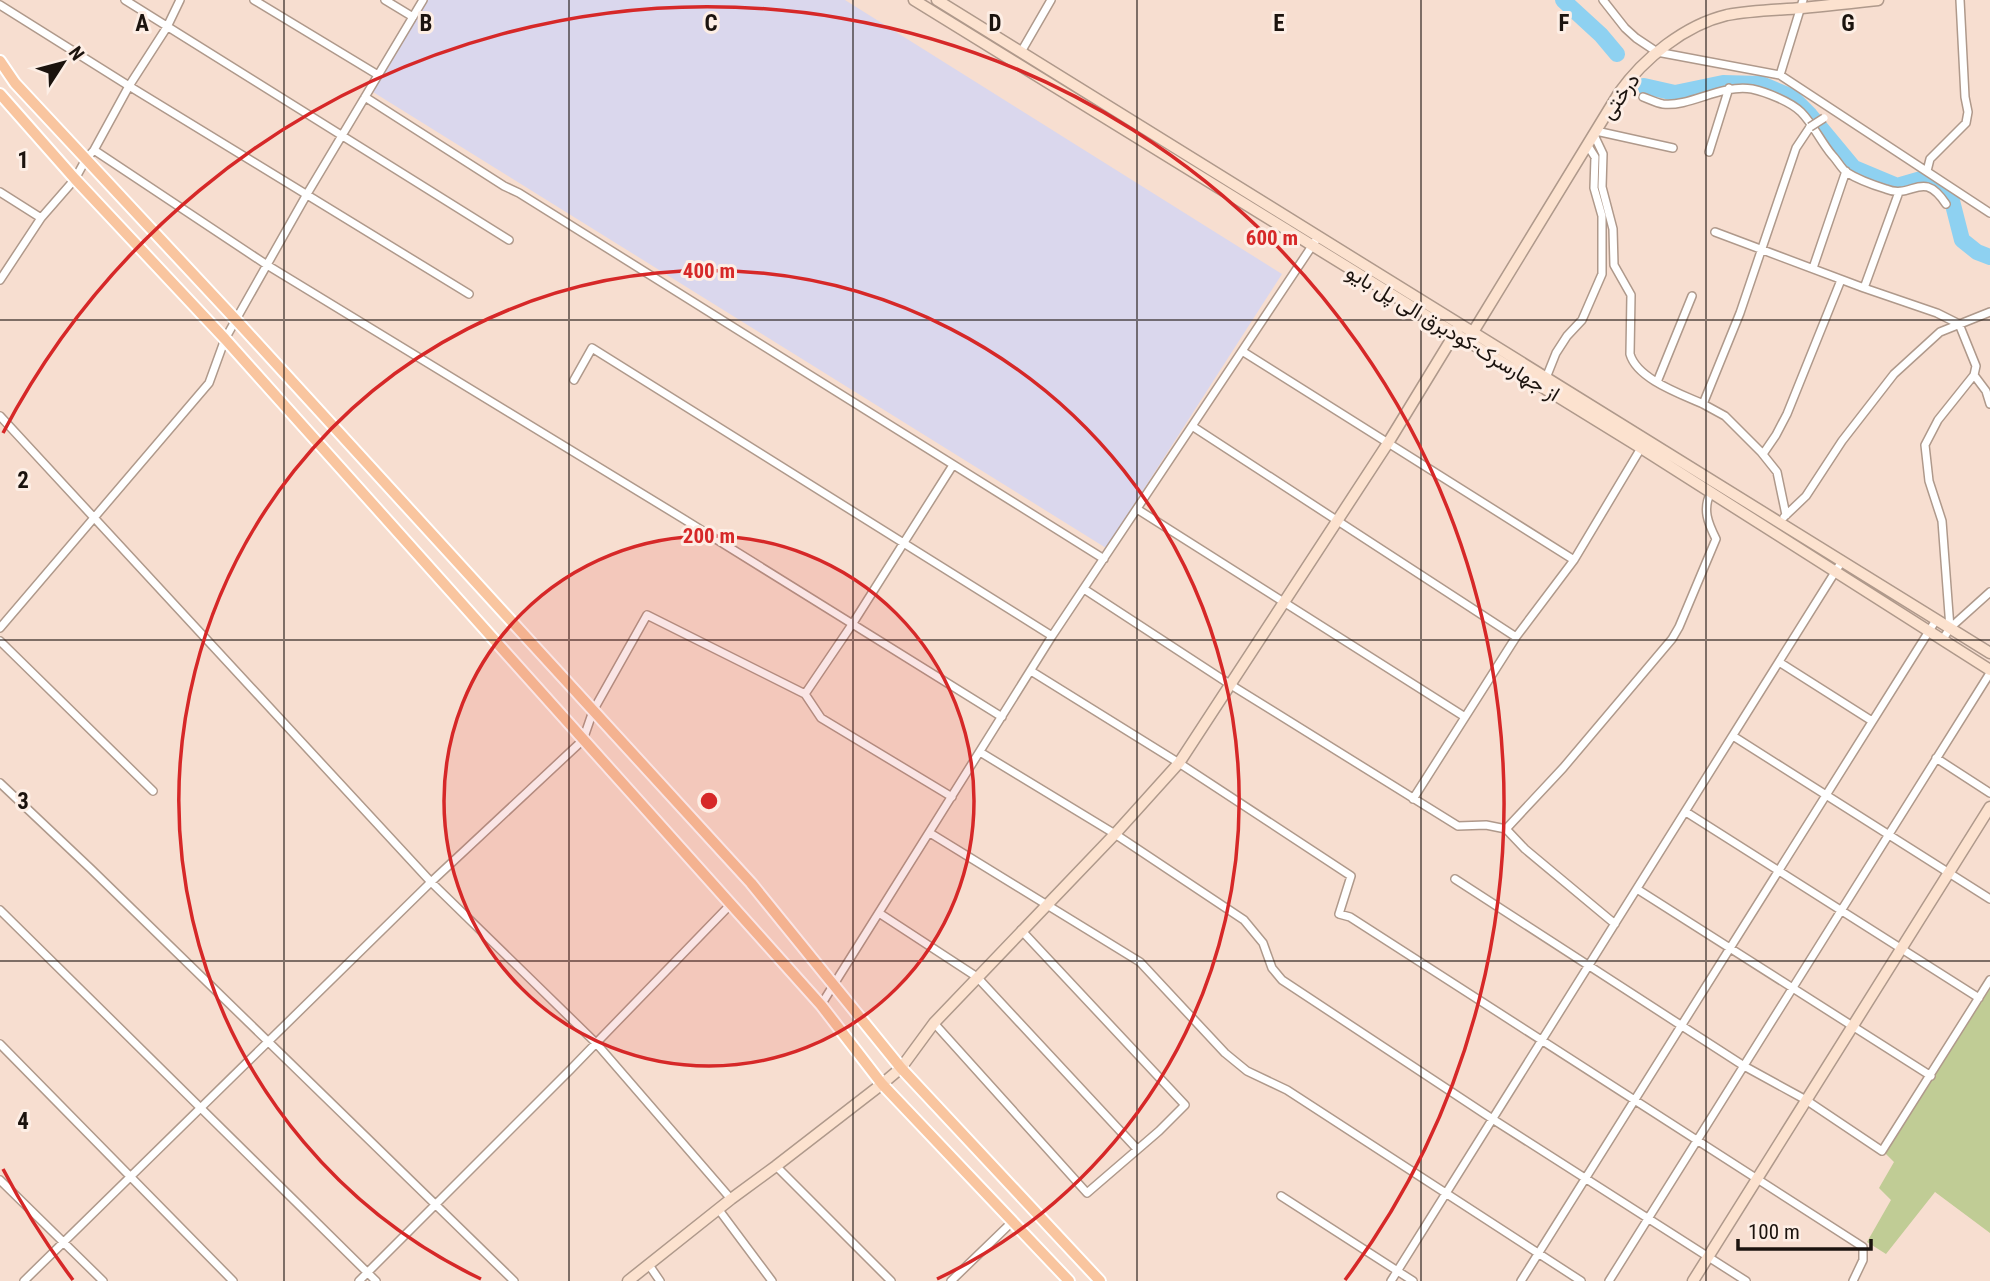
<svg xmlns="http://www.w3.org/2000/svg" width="1990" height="1281" font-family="'Roboto Condensed',Vazirmatn,sans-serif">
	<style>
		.industrial { fill: #dad7ed }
		.green { fill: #c0cc95 }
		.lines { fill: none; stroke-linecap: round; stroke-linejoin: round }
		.river { stroke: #8ed1f1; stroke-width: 16 }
		.street-casing { stroke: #af998b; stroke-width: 10 }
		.secondary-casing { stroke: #af998b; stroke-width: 13 }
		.primary-casing { stroke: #fff; stroke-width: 14 }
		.street { stroke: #fff; stroke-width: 7 }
		.secondary { stroke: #fce2cf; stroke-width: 10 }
		.primary { stroke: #f9c59f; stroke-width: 10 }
		.street-bridge-casing { stroke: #af998b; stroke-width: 10; stroke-linecap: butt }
		.street-bridge { stroke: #fff; stroke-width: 7 }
		.grid { fill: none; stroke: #1b130e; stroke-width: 2; stroke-opacity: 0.55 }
		.ring { fill: none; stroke: #d62828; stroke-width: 3.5 }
		.labels { text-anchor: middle; stroke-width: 6; stroke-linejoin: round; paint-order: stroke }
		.street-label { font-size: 21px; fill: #1b130e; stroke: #fdeee5 }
		.grid-label { font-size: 23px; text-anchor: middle; font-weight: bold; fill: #1b130e; stroke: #fdeee5; stroke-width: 6; stroke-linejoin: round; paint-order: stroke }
		.centre { fill: #d62828; stroke: #fdeee5; stroke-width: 3.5 }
		.ring-label { font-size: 21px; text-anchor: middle; font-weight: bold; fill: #d62828; stroke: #fdeee5; stroke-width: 6; stroke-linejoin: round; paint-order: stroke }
	</style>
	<rect width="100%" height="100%" fill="#f7ded0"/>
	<!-- industrial -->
	<path class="industrial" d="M428,0H845L1282,274L1106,548L373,92Z"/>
	<!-- green -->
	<path class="green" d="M1990,985V1233L1935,1192L1886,1254L1867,1242L1891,1200L1879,1188L1894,1162L1885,1153Z"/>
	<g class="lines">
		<!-- river -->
		<path class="river" d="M1563,0L1601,35L1617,54
			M1644,86L1675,93L1723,83L1761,84L1792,97L1810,115L1854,168L1897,186L1928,177L1951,197L1962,240L1977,252L1990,257"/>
		<!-- street casing -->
		<g class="street-casing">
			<path id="street" d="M125,0L509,240
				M254,0L378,75
				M385,0L413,17
				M1603,0L1625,28L1636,38L1657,52L1780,75L1990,213
				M0,5L129,86L469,294
				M1021,52L1051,0
				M1780,75L1803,0
				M365,97L504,186L519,193L1104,559
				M1643,97C1649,99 1656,103 1663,104C1691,107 1720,84 1752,89C1766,92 1791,102 1801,112C1813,124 1821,142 1832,155C1837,160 1841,168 1846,172C1857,179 1873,185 1886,189C1913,200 1922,168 1946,204
				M1596,131L1673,148
				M1594,135L1603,154L1602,187L1613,229L1614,265L1631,295L1630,354C1637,379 1681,394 1703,404
				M94,150L267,265L682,518L1002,717
				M1709,152L1729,88
				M1927,171L1930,159L1966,123L1968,112L1965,97L1960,0
				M0,192L41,218
				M1715,232L1864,288L1937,313L1959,324L1976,366L1974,375L1938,420L1925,445L1929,481L1942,521L1950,628L1943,639
				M1813,268L1846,171
				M0,280L41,218L75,179L86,159L94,150L129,86L167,27L180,0
				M1864,288L1899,192
				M1242,351L1574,560
				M1974,375L1986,391L1990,404
				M1546,378L1556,353L1567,336L1582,320L1602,274V216L1594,188L1595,157L1588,146
				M574,380L592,348L1052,636
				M1657,382L1692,296
				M0,416L431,882L596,1043L731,1199
				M1192,426L1516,637
				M1763,454L1776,435L1787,414L1841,280
				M1137,509L1465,717
				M1786,515L1777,472L1761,452L1725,416L1703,404L1740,313L1796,148L1810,127
				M1784,517L1806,496L1842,441L1894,374L1940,332L1990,312
				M1084,589L1231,685L1458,826L1486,825L1506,829L1525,849L1615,924
				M0,628L209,383L225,339L307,194L423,0
				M1950,628L1990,592
				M0,641L153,791
				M1779,662L1872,721
				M1031,671L1179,763L1351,876L1339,914L1350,917L1863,1247V1260L1853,1281
				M805,694L853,623L953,465
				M1733,736L1990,899
				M980,752L1115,834L1244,920L1263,943L1272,968L1282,980L1494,1120L1746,1281
				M1936,758L1990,793
				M0,783L91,869L514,1281
				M1413,799L1516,637L1574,560L1641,448
				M1686,812L1979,998
				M1506,829L1563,768L1672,639L1679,627L1716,539C1708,523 1702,509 1711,492
				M930,833L1140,962L1225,1053L1247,1071L1287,1090L1581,1281
				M1455,879L1682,1026L1744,1066L1806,1100L1882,1151L1990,980
				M1637,889L1931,1076
				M0,910L376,1281
				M879,913L977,977L1137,1149
				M821,1005L1052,636L1318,237
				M934,1023L1087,1193L1159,1131L1185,1105L1021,930
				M0,1044L233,1281
				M776,1166L891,1281
				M0,1180L103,1281
				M1281,1196L1413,1281
				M719,1210L772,1281
				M649,1265L660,1281
				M24,1281L431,882L583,740L593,711L647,615L805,694L821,718L952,797
				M359,1281L571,1069L731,904
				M951,1281L1012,1222
				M1391,1281L1842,561
				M1521,1281L1936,620
				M1609,1281L1990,673"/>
		</g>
		<!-- secondary casing -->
		<g class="secondary-casing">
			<path id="secondary" d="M914,0L1641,448L1990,670
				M937,0L1990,653
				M1470,337L1619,93C1644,58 1685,25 1727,15C1752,10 1777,10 1802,8C1828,5 1853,3 1878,0
				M628,1281L731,1199L776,1166L882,1084L901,1068L934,1023L1115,834L1179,763L1388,443L1460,325
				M1693,1281L1990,807"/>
		</g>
		<!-- primary casing -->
		<g class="primary-casing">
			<path id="primary" d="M0,61L15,83L236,320L751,883L901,1068L1100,1281
				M0,94L75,179L225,339L821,1005L882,1084L1069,1281"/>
		</g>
		<!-- street -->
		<use href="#street" class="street"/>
		<!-- secondary -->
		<use href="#secondary" class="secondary"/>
		<!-- primary -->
		<use href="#primary" class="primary"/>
		<!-- street-bridge casing -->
		<g class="street-bridge-casing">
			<path id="street-bridge" d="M1810,127L1824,118"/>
		</g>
		<!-- street-bridge -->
		<use href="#street-bridge" class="street-bridge"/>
	</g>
	<!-- grid -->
	<path class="grid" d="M284,0V1281M569,0V1281M853,0V1281M1137,0V1281M1421,0V1281M1706,0V1281M0,320H1990M0,640H1990M0,961H1990"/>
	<!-- distance rings -->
	<circle cx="709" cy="801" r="265" fill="#d62828" fill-opacity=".12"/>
	<g class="ring">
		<circle cx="709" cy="801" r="265"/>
		<path d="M481 1279A530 530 0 1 1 937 1279"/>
		<path d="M73 1280A796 796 0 0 1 3 1169M3 433A796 796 0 1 1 1345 1280"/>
	</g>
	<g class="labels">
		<!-- street labels -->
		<g class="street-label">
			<text transform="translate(1620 96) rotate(-54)" y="7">درختی</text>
			<text transform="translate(1453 333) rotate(31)" y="7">از جهارسرک-کودبرق الی پل بایو</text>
		</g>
	</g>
	<g class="grid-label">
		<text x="142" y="31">A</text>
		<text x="426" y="31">B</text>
		<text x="711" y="31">C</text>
		<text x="995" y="31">D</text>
		<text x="1279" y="31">E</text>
		<text x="1564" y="31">F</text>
		<text x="1848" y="31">G</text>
		<text x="23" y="168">1</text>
		<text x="23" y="488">2</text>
		<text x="23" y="809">3</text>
		<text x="23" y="1129">4</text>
	</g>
	<circle cx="709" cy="801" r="10" class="centre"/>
	<g class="ring-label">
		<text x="1272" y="245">600 m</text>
		<text x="709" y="278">400 m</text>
		<text x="709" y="543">200 m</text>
	</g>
	<!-- north arrow -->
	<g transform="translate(63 63) rotate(54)" stroke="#fdeee5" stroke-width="5" paint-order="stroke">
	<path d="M0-5L12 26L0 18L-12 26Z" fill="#1b130e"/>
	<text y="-10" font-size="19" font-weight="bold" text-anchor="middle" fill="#1b130e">N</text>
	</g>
	<!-- scale -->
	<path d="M1738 1239v10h133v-10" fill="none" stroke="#1b130e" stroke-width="3.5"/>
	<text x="1748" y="1239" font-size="21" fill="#1b130e" stroke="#fdeee5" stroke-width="5" paint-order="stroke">100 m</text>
</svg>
